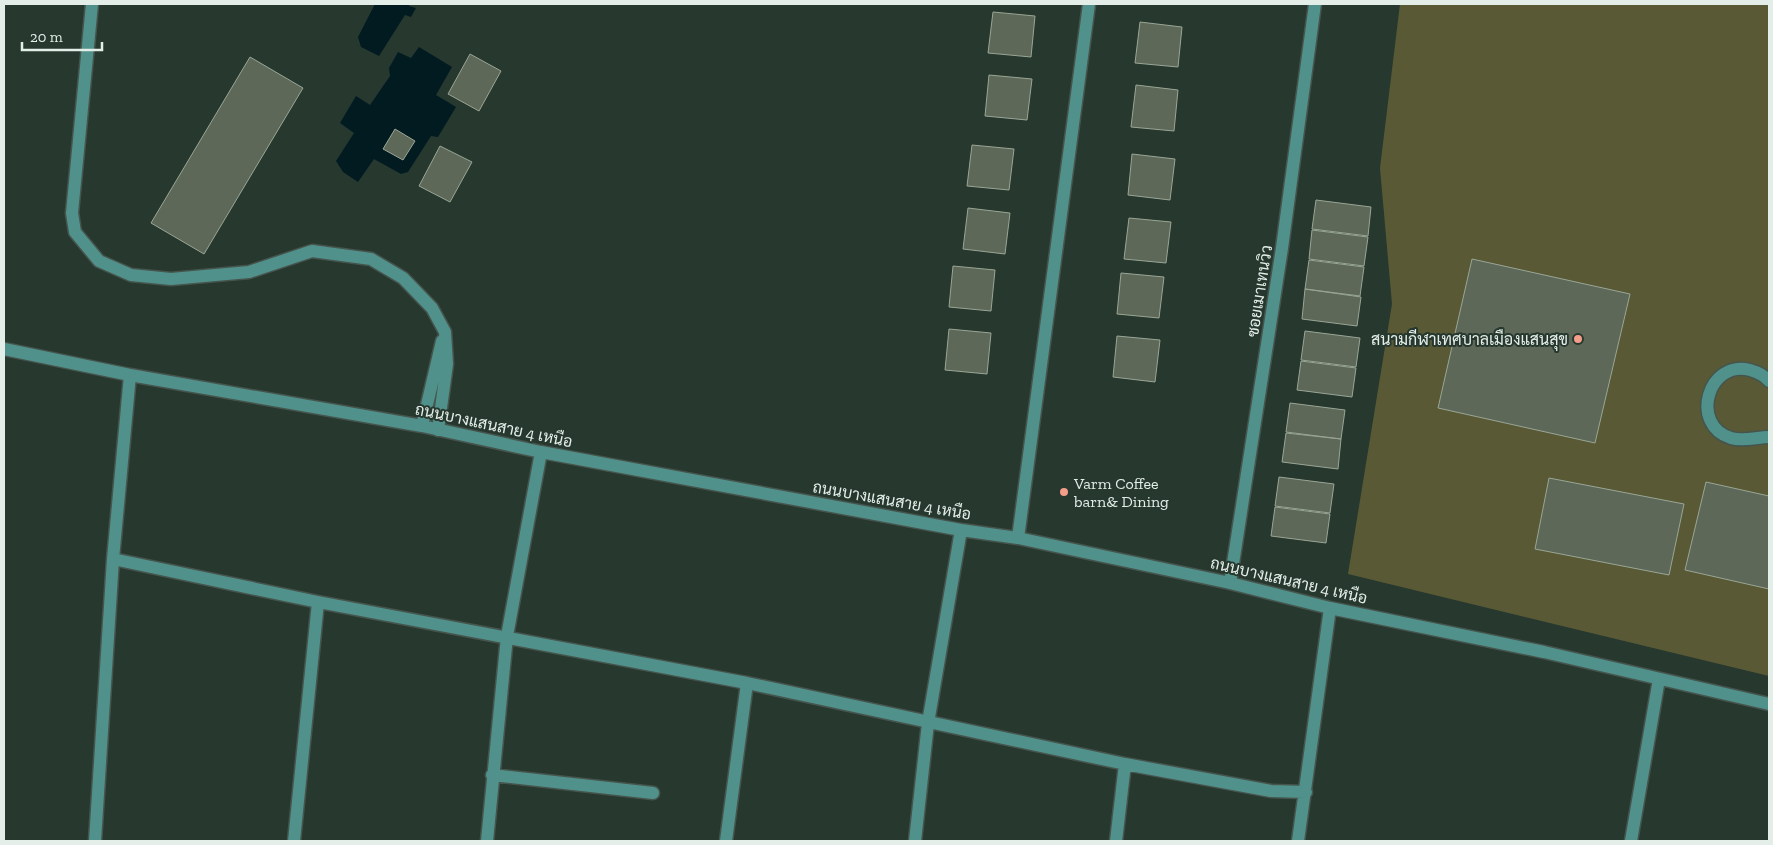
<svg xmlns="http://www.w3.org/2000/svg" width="1773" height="845" font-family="'Zilla Slab',Sarabun,serif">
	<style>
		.green { fill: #595a35 }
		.water { fill: #011b21 }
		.building { fill: #5d6859; stroke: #9aa695 }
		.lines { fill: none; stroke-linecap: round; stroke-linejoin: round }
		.minor-casing { stroke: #45554d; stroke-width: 15 }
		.minor { stroke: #51918b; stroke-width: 12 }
		.poi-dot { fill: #f49e8a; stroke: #27382f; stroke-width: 2 }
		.labels { text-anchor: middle; stroke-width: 4; stroke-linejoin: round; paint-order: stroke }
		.street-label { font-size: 16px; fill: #e3eee8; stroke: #27382f }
		.poi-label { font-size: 16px; fill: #e3eee8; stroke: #27382f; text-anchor: end }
	</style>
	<rect width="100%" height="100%" fill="#27382f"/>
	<!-- green -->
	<path class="green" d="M1400,4H1769V676L1348,574L1392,304L1380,168Z"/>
	<!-- water -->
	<path class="water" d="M375,4H409V6L416,8L411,17L405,15L379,56L361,47L358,37Z
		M419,47L452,67L436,95L456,107L438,137L431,136L408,172L401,174L374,159L358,182L343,172L336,161L354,133L340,123L356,96L370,105L390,76L389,68L398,52L411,58Z"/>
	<!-- building -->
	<path class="building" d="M993,12L1035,16L1031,57L988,53Z
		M1140,22L1182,27L1178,67L1135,63Z
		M470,54L501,71L479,111L448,94Z
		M250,57L303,88L204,254L151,223Z
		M989,75L1032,79L1027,120L985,116Z
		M1136,85L1178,90L1174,131L1131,127Z
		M395,129L415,141L403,160L383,149Z
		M972,145L1014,149L1009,190L967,186Z
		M440,146L472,162L450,202L419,186Z
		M1132,154L1175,159L1170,200L1128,195Z
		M1316,200L1371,207L1368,236L1312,229Z
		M968,208L1010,213L1005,254L963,249Z
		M1129,218L1171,222L1166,263L1124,259Z
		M1312,230L1368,237L1364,266L1309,259Z
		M1472,259L1630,294L1595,443L1438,408Z
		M1309,260L1364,267L1360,296L1305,289Z
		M953,266L995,270L991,311L949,307Z
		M1121,273L1164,277L1159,318L1117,314Z
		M1305,289L1361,297L1357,326L1302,319Z
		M949,329L991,333L987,374L945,370Z
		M1305,331L1360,338L1356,367L1301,360Z
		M1117,336L1160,340L1155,382L1113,377Z
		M1301,361L1356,368L1352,397L1297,390Z
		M1290,403L1345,410L1341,439L1286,432Z
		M1286,433L1341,439L1338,469L1282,462Z
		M1279,477L1334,484L1330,513L1275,506Z
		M1549,478L1684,504L1669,575L1535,549Z
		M1706,482L1769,496V589L1685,570Z
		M1275,507L1330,514L1326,543L1271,536Z"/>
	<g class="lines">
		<!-- minor casing -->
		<g class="minor-casing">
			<path id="minor" d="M92,4L72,213L75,232L99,261L131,275L171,279L249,272L312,251L371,259L403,278L432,308L445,332L447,364L438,430
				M4,349L130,375L422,426L541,452L961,530L1018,538L1230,583L1330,608L1544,652L1769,704
				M1769,381C1764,375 1757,372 1750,370C1708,359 1689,425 1731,438C1743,442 1757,437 1769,437
				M422,426L442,341
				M1018,538L1089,4
				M113,559L318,602L747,683L1125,764L1271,791L1306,792
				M1230,583L1282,248L1315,4
				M492,775L653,793
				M95,841L113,559L130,375
				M294,841L318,602
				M487,841L507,636L541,452
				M726,841L747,683
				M915,841L928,723L961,530
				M1116,841L1125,764
				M1298,841L1330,608
				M1631,841L1659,679"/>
		</g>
		<!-- minor -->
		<use href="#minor" class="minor"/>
	</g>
	<!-- markers -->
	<g class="poi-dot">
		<circle cx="1578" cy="339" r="5"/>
		<circle cx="1064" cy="492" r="5"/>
	</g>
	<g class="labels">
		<!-- street labels -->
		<g class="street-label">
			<text transform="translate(1259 291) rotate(-81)" y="6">ซอยเมาเทนวิว</text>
			<text transform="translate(494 425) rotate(12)" y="6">ถนนบางแสนสาย 4 เหนือ</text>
			<text transform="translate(892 500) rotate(10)" y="6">ถนนบางแสนสาย 4 เหนือ</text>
			<text transform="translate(1289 580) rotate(13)" y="6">ถนนบางแสนสาย 4 เหนือ</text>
		</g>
		<!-- poi labels -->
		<g class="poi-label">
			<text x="1568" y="345">สนามกีฬาเทศบาลเมืองแสนสุข</text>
			<text x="1074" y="489" text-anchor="start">Varm Coffee<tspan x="1074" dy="18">barn&amp; Dining</tspan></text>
		</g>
	</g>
	<!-- border -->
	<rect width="1773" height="845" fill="none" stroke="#e3eee8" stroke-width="10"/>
	<!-- scale -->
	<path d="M22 42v8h80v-8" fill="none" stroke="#e3eee8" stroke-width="2.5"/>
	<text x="30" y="42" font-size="15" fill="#e3eee8" stroke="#27382f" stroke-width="4" paint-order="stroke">20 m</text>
</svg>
